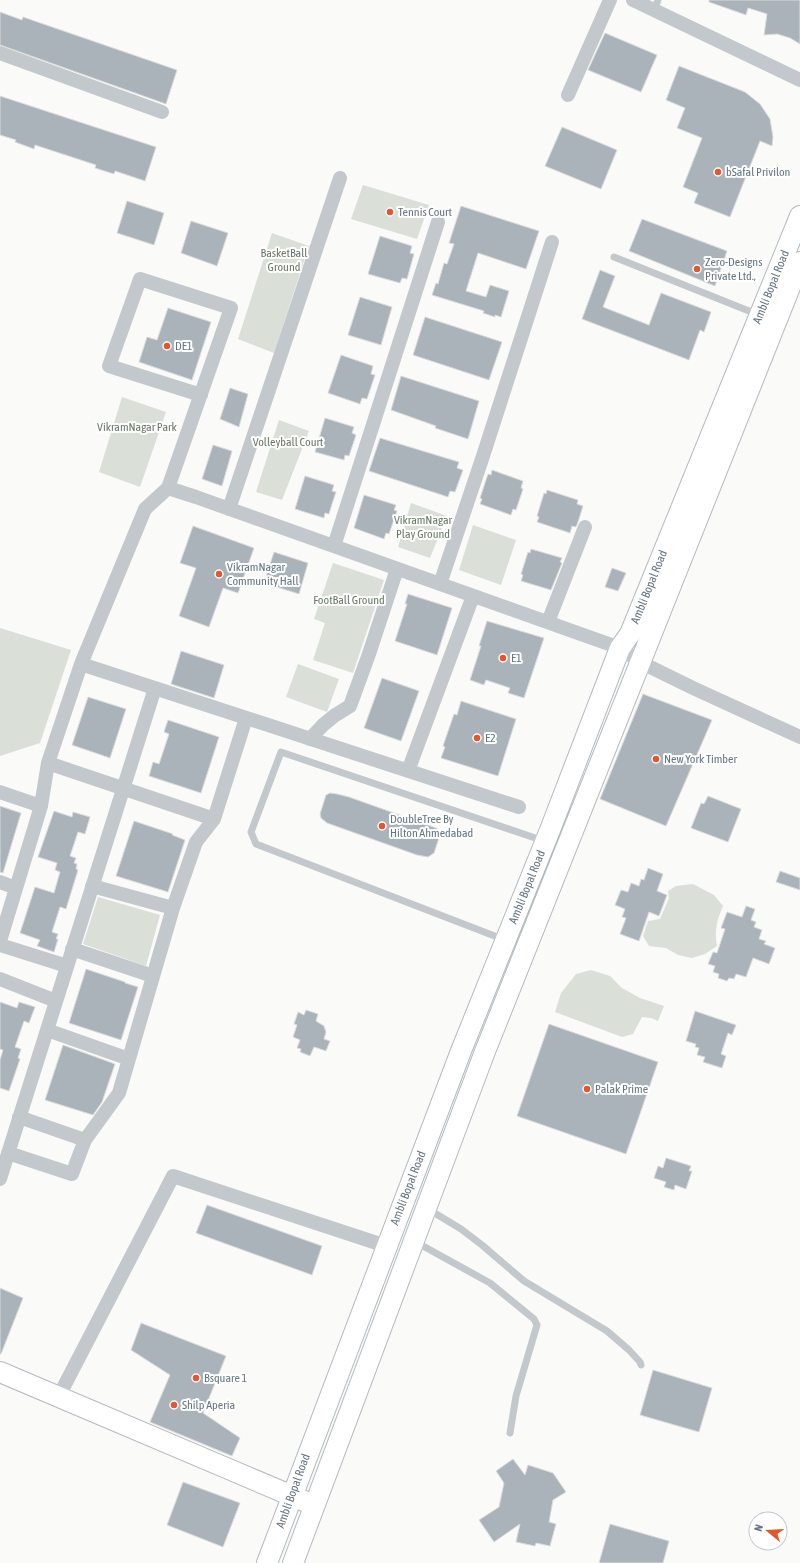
<svg xmlns="http://www.w3.org/2000/svg" width="800" height="1563" font-family="'Asap Condensed',sans-serif">
	<style>
		.green { fill: #dadfd7 }
		.building { fill: #aab3b9; stroke: #dcdcda }
		.lines { fill: none; stroke-linecap: round; stroke-linejoin: round }
		.secondary-casing { stroke: #b3babf; stroke-width: 22 }
		.lane { stroke: #c3c8cc; stroke-width: 7 }
		.street { stroke: #c3c8cc; stroke-width: 14 }
		.secondary { stroke: #fff; stroke-width: 20 }
		.poi-dot { fill: #e4572e; stroke: #fff; stroke-width: 1.5 }
		.labels { text-anchor: middle; stroke-width: 4; stroke-linejoin: round; paint-order: stroke }
		.poi-label { font-size: 12px; fill: #657683; stroke: #fff; text-anchor: start }
		.park-label { font-size: 12px; fill: #687a64; stroke: #fff }
		.street-label { font-size: 12px; fill: #657683; stroke: #fff }
	</style>
	<rect width="100%" height="100%" fill="#fafaf8"/>
	<!-- green -->
	<path class="green" d="M363,185L429,205L417,239L351,219Z
		M272,233L309,246L274,353L238,339Z
		M122,397L166,412L140,487L99,472Z
		M279,420L309,431L282,500L256,492Z
		M411,503L447,516L430,558L398,547Z
		M473,525L516,540L501,585L459,570Z
		M333,563L384,580L353,673L313,660L325,623L314,619Z
		M0,628L71,650L40,743L0,756Z
		M298,664L339,679L327,712L286,697Z
		M693,884L714,895L723,906C717,919 714,932 717,946L705,954L692,958L678,955L666,948L649,946L643,936L648,921L660,919L669,898L668,891L676,886Z
		M98,897L160,915L146,966L83,944Z
		M591,970L610,976L622,988L640,998L664,1006L658,1021L651,1018L642,1017L633,1034L622,1037L555,1012L561,993L576,974Z"/>
	<!-- building -->
	<path class="building" d="M709,0H800V44L790,38L777,34L764,35L767,14L748,8L746,15L709,2Z
		M0,12L22,20L23,17L177,70L166,104L0,45Z
		M605,33L657,55L641,92L588,70Z
		M679,66L745,92L760,104L770,119L773,137L772,146L760,141L730,217L694,203L698,193L683,187L702,138L677,128L685,108L666,100Z
		M0,96L156,147L145,181L115,171L114,174L95,168L96,165L35,145L34,149L15,142L16,140L0,135Z
		M562,127L617,150L601,189L545,166Z
		M127,201L164,213L154,245L117,233Z
		M461,206L539,231L526,269L478,253L466,291L486,297L490,285L509,291L501,317L495,315V317L483,313L484,311L432,295L436,283L438,284L444,263L447,264L454,244L449,243Z
		M642,219L727,251L715,286L629,251Z
		M191,221L228,233L217,266L181,253Z
		M380,236L412,246L410,253L414,254L407,279L402,278L400,283L368,274Z
		M600,270L615,276L603,307L649,325L661,293L711,312L704,332L700,330L689,360L582,319Z
		M360,297L392,307L381,345L348,335Z
		M168,308L211,322L192,380L139,362L147,337L157,340Z
		M425,317L502,342L489,380L413,355Z
		M341,355L373,366L371,374L375,375L367,399L362,398L360,404L328,393Z
		M401,376L479,401L468,439L435,428L436,426L391,410Z
		M230,388L248,394L239,427L220,419Z
		M325,418L354,427L352,433L356,435L349,456L345,455L344,460L315,452Z
		M380,438L459,462L457,468L463,470L455,492L450,491L448,497L369,471Z
		M213,445L232,451L222,486L202,479Z
		M492,470L523,481L521,488L523,489L516,510L513,509L511,515L480,504L482,499L480,498L488,474L491,475Z
		M305,476L334,485L332,491L336,492L332,504L329,514L325,513L324,518L295,509Z
		M547,490L578,500L577,504L583,506L578,522L576,527L572,526L570,533L537,522L539,517L537,516L544,493L546,494Z
		M364,495L396,505L394,510L397,511L389,534L386,533L384,539L354,528Z
		M193,526L254,548L238,593L223,588L209,627L179,616L196,568L180,563Z
		M531,549L562,558L560,562L562,563L551,590L521,581L523,575L521,574L528,552L530,553Z
		M274,552L308,563L299,594L264,583Z
		M612,568L626,573L618,591L605,587Z
		M408,594L452,608L437,655L395,641L407,604H405Z
		M487,621L544,638L524,698L508,693L510,688L486,680L484,685L470,680L481,646H479Z
		M181,651L224,665L214,698L171,684Z
		M382,678L419,691L401,741L364,728Z
		M643,694L712,720L666,826L600,799Z
		M88,697L126,709L110,758L72,745Z
		M461,701L516,719L498,776L441,758L445,747L443,746L454,714L457,715Z
		M168,720L219,737L201,793L149,776L153,762L159,764L169,734L164,732Z
		M330,793L337,794L349,797L436,828L440,831V835L434,853L428,857L417,855L327,823L321,818L320,814L326,795Z
		M708,796L741,809L728,842L691,828L701,803L704,804Z
		M0,806L21,813L3,873L0,872Z
		M54,811L72,817L73,812L90,817L85,834L78,832L70,856L76,858L74,863L77,864L76,869L78,870L66,909L60,907L52,932L58,934L56,939H58L54,952L37,946L40,940L20,933L35,887L54,893L60,872L55,870L57,863L38,857Z
		M134,821L173,834L172,835L185,840L168,892L116,876Z
		M648,868L663,874L657,891L667,895L659,916L649,912L639,941L620,934L626,918L622,917L625,909L615,905L621,890L628,892L631,883L639,886L641,879L644,880Z
		M780,871L800,878V890L776,882Z
		M746,906L755,909L751,920L756,922L754,927L762,930L759,939L766,941L764,944L775,948L769,964L753,958L746,977L736,974L734,979L729,978L727,981L718,978L719,974L713,972L715,966L708,964L713,952L717,953L725,929L721,928L727,912L742,917Z
		M86,969L125,982V983L138,987L121,1040L69,1023Z
		M0,1002L17,1008L19,1002L35,1007L29,1023L24,1021L15,1047L21,1049L18,1058L20,1059L9,1091L0,1088V1060L3,1050L0,1049Z
		M306,1010L318,1014L316,1021L324,1026L326,1032L324,1039L330,1041L326,1051L314,1047L310,1056L300,1052L301,1049L297,1048L300,1040L293,1037L297,1025L294,1024L298,1012L304,1015Z
		M695,1011L736,1025L732,1035L728,1033L721,1054L726,1056L722,1068L703,1062L705,1057L697,1055L699,1048L695,1047L696,1044L686,1041Z
		M549,1024L658,1062L626,1154L517,1116Z
		M63,1045L115,1064L102,1102L93,1115L45,1100Z
		M666,1158L691,1166L689,1171H692L686,1189L675,1185L674,1190L664,1187L666,1182L654,1178L658,1166L663,1168Z
		M207,1205L322,1246L312,1275L196,1233Z
		M0,1288L23,1298L1,1354H0Z
		M141,1323L226,1356L203,1413L240,1438L232,1456L150,1422L170,1375L131,1350Z
		M653,1370L712,1388L699,1432L640,1415Z
		M513,1459L525,1475L528,1465L553,1473L566,1492L553,1500L549,1522L556,1524L550,1546L536,1543L535,1546L516,1542L520,1524L494,1542L479,1520L499,1507L504,1483L496,1471Z
		M183,1482L240,1503L223,1547L167,1525Z
		M610,1524L669,1541L663,1563H599Z"/>
	<g class="lines">
		<!-- secondary casing -->
		<g class="secondary-casing">
			<path id="secondary" d="M0,1372L304,1501
				M267,1563L461,1051L550,830L620,648L630,634L800,216
				M293,1563L484,1054L800,262"/>
		</g>
		<!-- lane -->
		<path class="lane" d="M654,10L658,0
			M614,257L759,315
			M505,940L256,844L251,832L281,752L544,841
			M428,1209L461,1229L482,1245L524,1281L607,1331L629,1350L640,1362L641,1365
			M414,1241L490,1283L534,1319L537,1325L516,1396L510,1433"/>
		<!-- street -->
		<path class="street" d="M633,0L800,80
			M0,53L162,112
			M568,95L610,0
			M201,395L109,366L140,279L231,308L168,488L196,497L620,648L640,662L693,688L800,737
			M229,509L340,178
			M334,546L438,222
			M440,584L483,456L552,242
			M548,622L585,527
			M81,664L519,807
			M310,739L323,725L334,716L350,706L369,654L397,569
			M48,763L81,664L145,509L168,488
			M408,771L473,596
			M0,792L41,806
			M0,882L16,888
			M92,886L173,908
			M0,941L41,806L48,763L214,819
			M0,945L67,966
			M72,949L153,976
			M0,979L56,1001
			M47,1030L129,1059
			M85,1140L119,1093L173,908L196,842L214,819L246,718
			M8,1153L72,1174L85,1140L19,1117
			M0,1179L155,688
			M59,1396L173,1176L386,1246"/>
		<!-- secondary -->
		<use href="#secondary" class="secondary"/>
	</g>
	<!-- markers -->
	<g class="poi-dot">
		<circle cx="718" cy="172" r="4"/>
		<circle cx="390" cy="212" r="4"/>
		<circle cx="697" cy="269" r="4"/>
		<circle cx="167" cy="346" r="4"/>
		<circle cx="219" cy="574" r="4"/>
		<circle cx="503" cy="658" r="4"/>
		<circle cx="477" cy="738" r="4"/>
		<circle cx="656" cy="759" r="4"/>
		<circle cx="382" cy="826" r="4"/>
		<circle cx="587" cy="1089" r="4"/>
		<circle cx="196" cy="1378" r="4"/>
		<circle cx="174" cy="1405" r="4"/>
	</g>
	<g class="labels">
		<!-- poi labels -->
		<g class="poi-label">
			<text x="726" y="176">bSafal Privilon</text>
			<text x="398" y="216">Tennis Court</text>
			<text x="705" y="266">Zero-Designs<tspan x="705" dy="14">Private Ltd.,</tspan></text>
			<text x="175" y="350">DE1</text>
			<text x="227" y="571">VikramNagar<tspan x="227" dy="14">Community Hall</tspan></text>
			<text x="511" y="662">E1</text>
			<text x="485" y="742">E2</text>
			<text x="664" y="763">New York Timber</text>
			<text x="390" y="823">DoubleTree By<tspan x="390" dy="14">Hilton Ahmedabad</tspan></text>
			<text x="595" y="1093">Palak Prime</text>
			<text x="204" y="1382">Bsquare 1</text>
			<text x="182" y="1409">Shilp Aperia</text>
		</g>
		<!-- park labels -->
		<g class="park-label">
			<text x="284" y="257">BasketBall<tspan x="284" dy="14">Ground</tspan></text>
			<text x="137" y="431">VikramNagar Park</text>
			<text x="288" y="446">Volleyball Court</text>
			<text x="423" y="524">VikramNagar<tspan x="423" dy="14">Play Ground</tspan></text>
			<text x="349" y="604">FootBall Ground</text>
		</g>
		<!-- street labels -->
		<g class="street-label">
			<text transform="translate(771 287) rotate(-68)" y="4">Ambli Bopal Road</text>
			<text transform="translate(649 587) rotate(-68)" y="4">Ambli Bopal Road</text>
			<text transform="translate(527 887) rotate(-68)" y="4">Ambli Bopal Road</text>
			<text transform="translate(408 1188) rotate(-69)" y="4">Ambli Bopal Road</text>
			<text transform="translate(293 1491) rotate(-70)" y="4">Ambli Bopal Road</text>
		</g>
	</g>
	<!-- north arrow -->
	<g transform="translate(768 1531) rotate(288)"><circle r="19" fill="#ffffff" stroke="#c1c8cd"/>
	<path d="M0-3L7 15L0 10L-7 15Z" fill="#e4572e"/>
	<text y="-6" font-size="11" font-weight="bold" text-anchor="middle" fill="#657683">N</text>
	</g>
</svg>
